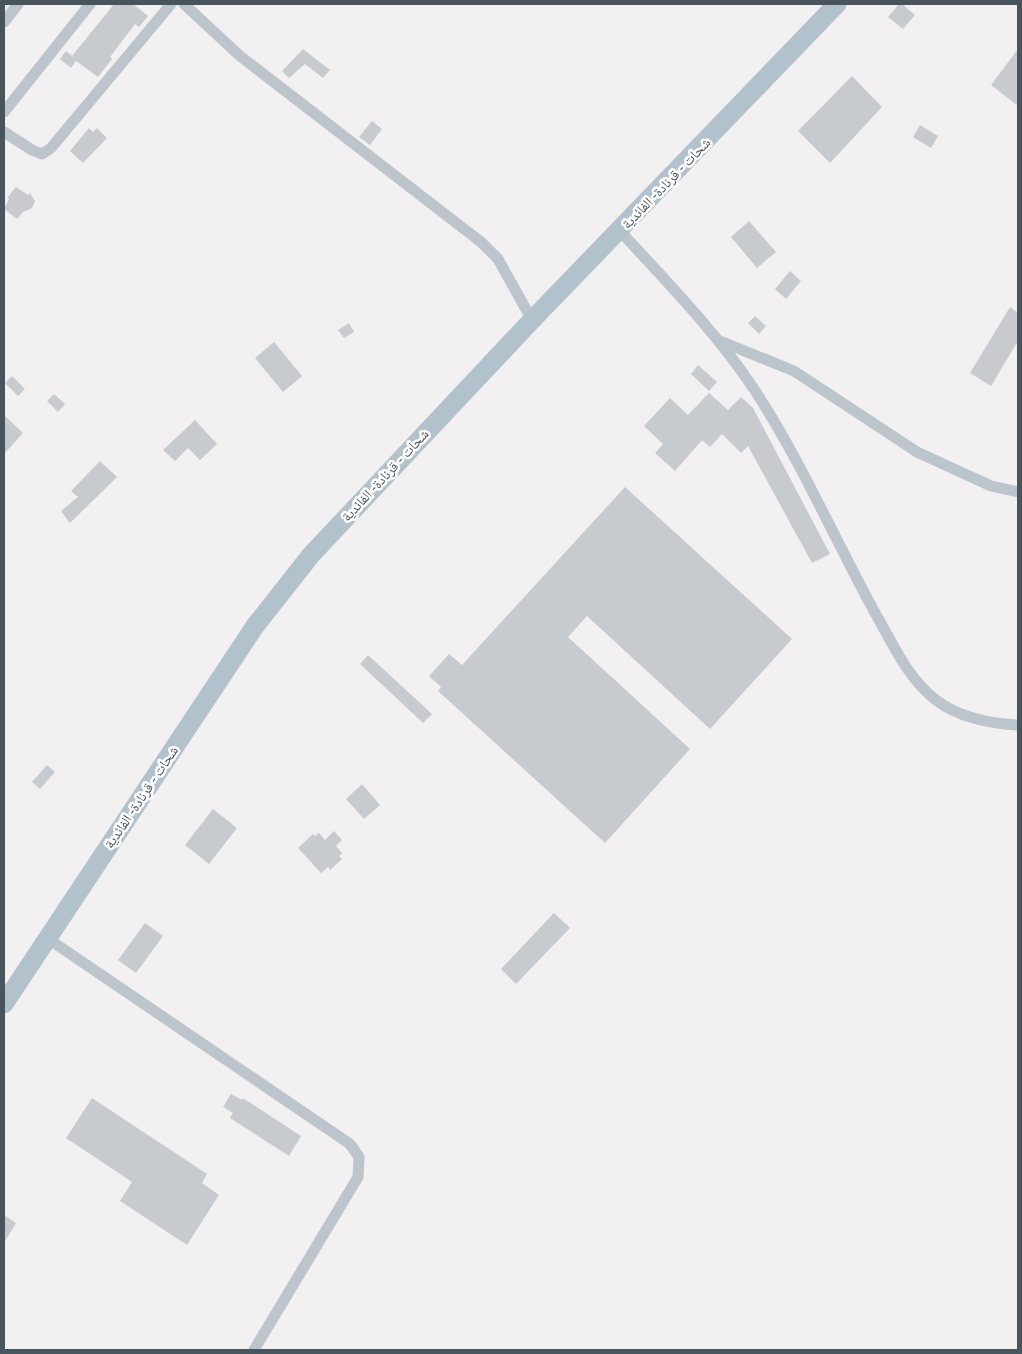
<svg xmlns="http://www.w3.org/2000/svg" width="1022" height="1354" font-family="'Noto Sans','Noto Naskh Arabic',sans-serif">
	<style>
		.building { fill: #c7cbcf }
		.lines { fill: none; stroke-linecap: round; stroke-linejoin: round }
		.street { stroke: #bcc5cb; stroke-width: 11 }
		.primary { stroke: #b1c2cc; stroke-width: 19 }
		.labels { text-anchor: middle; stroke-width: 5; stroke-linejoin: round; paint-order: stroke }
		.street-label { font-size: 14px; fill: #49555c; stroke: #fff }
	</style>
	<rect width="100%" height="100%" fill="#f2f0f0"/>
	<!-- building -->
	<path class="building" d="M114,4H133L148,16L139,27L135,24L110,57L112,59L98,77L76,61L71,68L60,59L66,51L72,56Z
		M899,4H902L915,15L903,29L888,17Z
		M303,49L330,70L323,78L305,64L289,78L282,71Z
		M1018,49V106L991,85Z
		M852,76L882,107L830,163L798,131Z
		M372,121L382,129L370,145L359,137Z
		M920,125L938,136L931,148L913,137Z
		M89,128L93,132L97,128L107,138L83,163L70,151Z
		M16,187L28,195L30,193L35,201L32,208L23,212L17,219L4,209L9,199L7,198Z
		M749,221L776,252L757,268L731,237Z
		M790,271L801,281L786,299L775,289Z
		M1010,307L1018,313V341L991,386L970,373Z
		M755,316L766,326L759,334L748,323Z
		M349,323L354,332L344,338L338,330Z
		M274,342L302,376L283,392L255,358Z
		M698,365L717,382L709,391L691,374Z
		M12,376L25,389L18,396L5,383Z
		M709,393L728,410L741,397L753,408L830,554L812,563L748,446L741,453L722,434L710,447L702,440L675,471L655,453L663,444L644,426L670,398L688,415Z
		M54,394L65,404L58,412L47,401Z
		M4,415L23,433L4,454Z
		M195,420L217,444L200,460L188,448L175,461L163,450Z
		M100,461L117,477L70,523L61,511L78,497L71,491Z
		M625,487L792,639L710,729L587,616L568,637L690,749L605,843L438,691L441,687L429,676L449,654L462,665Z
		M368,655L432,714L423,723L360,664Z
		M47,765L55,772L40,789L32,782Z
		M362,784L380,805L364,819L346,799Z
		M213,809L237,828L209,864L185,845Z
		M334,831L342,840L336,846L342,853L339,856L342,859L330,870L328,867L321,873L298,848L313,834L315,836L319,833L325,840Z
		M554,913L570,928L516,984L501,969Z
		M145,923L163,936L136,973L118,960Z
		M231,1094L242,1100L243,1098L301,1136L289,1156L230,1118L233,1113L223,1107Z
		M92,1098L207,1174L202,1183L219,1195L187,1245L120,1201L132,1182L66,1138Z
		M4,1215L16,1223L4,1243Z"/>
	<g class="lines">
		<!-- street -->
		<path class="street" d="M184,4L240,56L481,242L498,259L532,320
			M4,22L18,4
			M4,112L90,4
			M4,132L32,150L42,154L51,148L171,4
			M620,231C667,282 715,331 754,389C800,459 834,538 874,611C892,642 907,678 936,700C957,717 992,724 1018,725
			M720,341L794,371L917,452L991,486L1018,492
			M47,938L350,1144L359,1157L358,1177L254,1350"/>
		<!-- primary -->
		<path class="primary" d="M4,1004L255,626L311,555L532,320L837,4"/>
	</g>
	<g class="labels">
		<!-- street labels -->
		<g class="street-label">
			<text transform="translate(666 183) rotate(-46)" y="5">شحات - قرنادة- الفائدية</text>
			<text transform="translate(385 475) rotate(-47)" y="5">شحات - قرنادة- الفائدية</text>
			<text transform="translate(141 797) rotate(-56)" y="5">شحات - قرنادة- الفائدية</text>
		</g>
	</g>
	<!-- border -->
	<rect width="1022" height="1354" fill="none" stroke="#49555c" stroke-width="10"/>
</svg>
